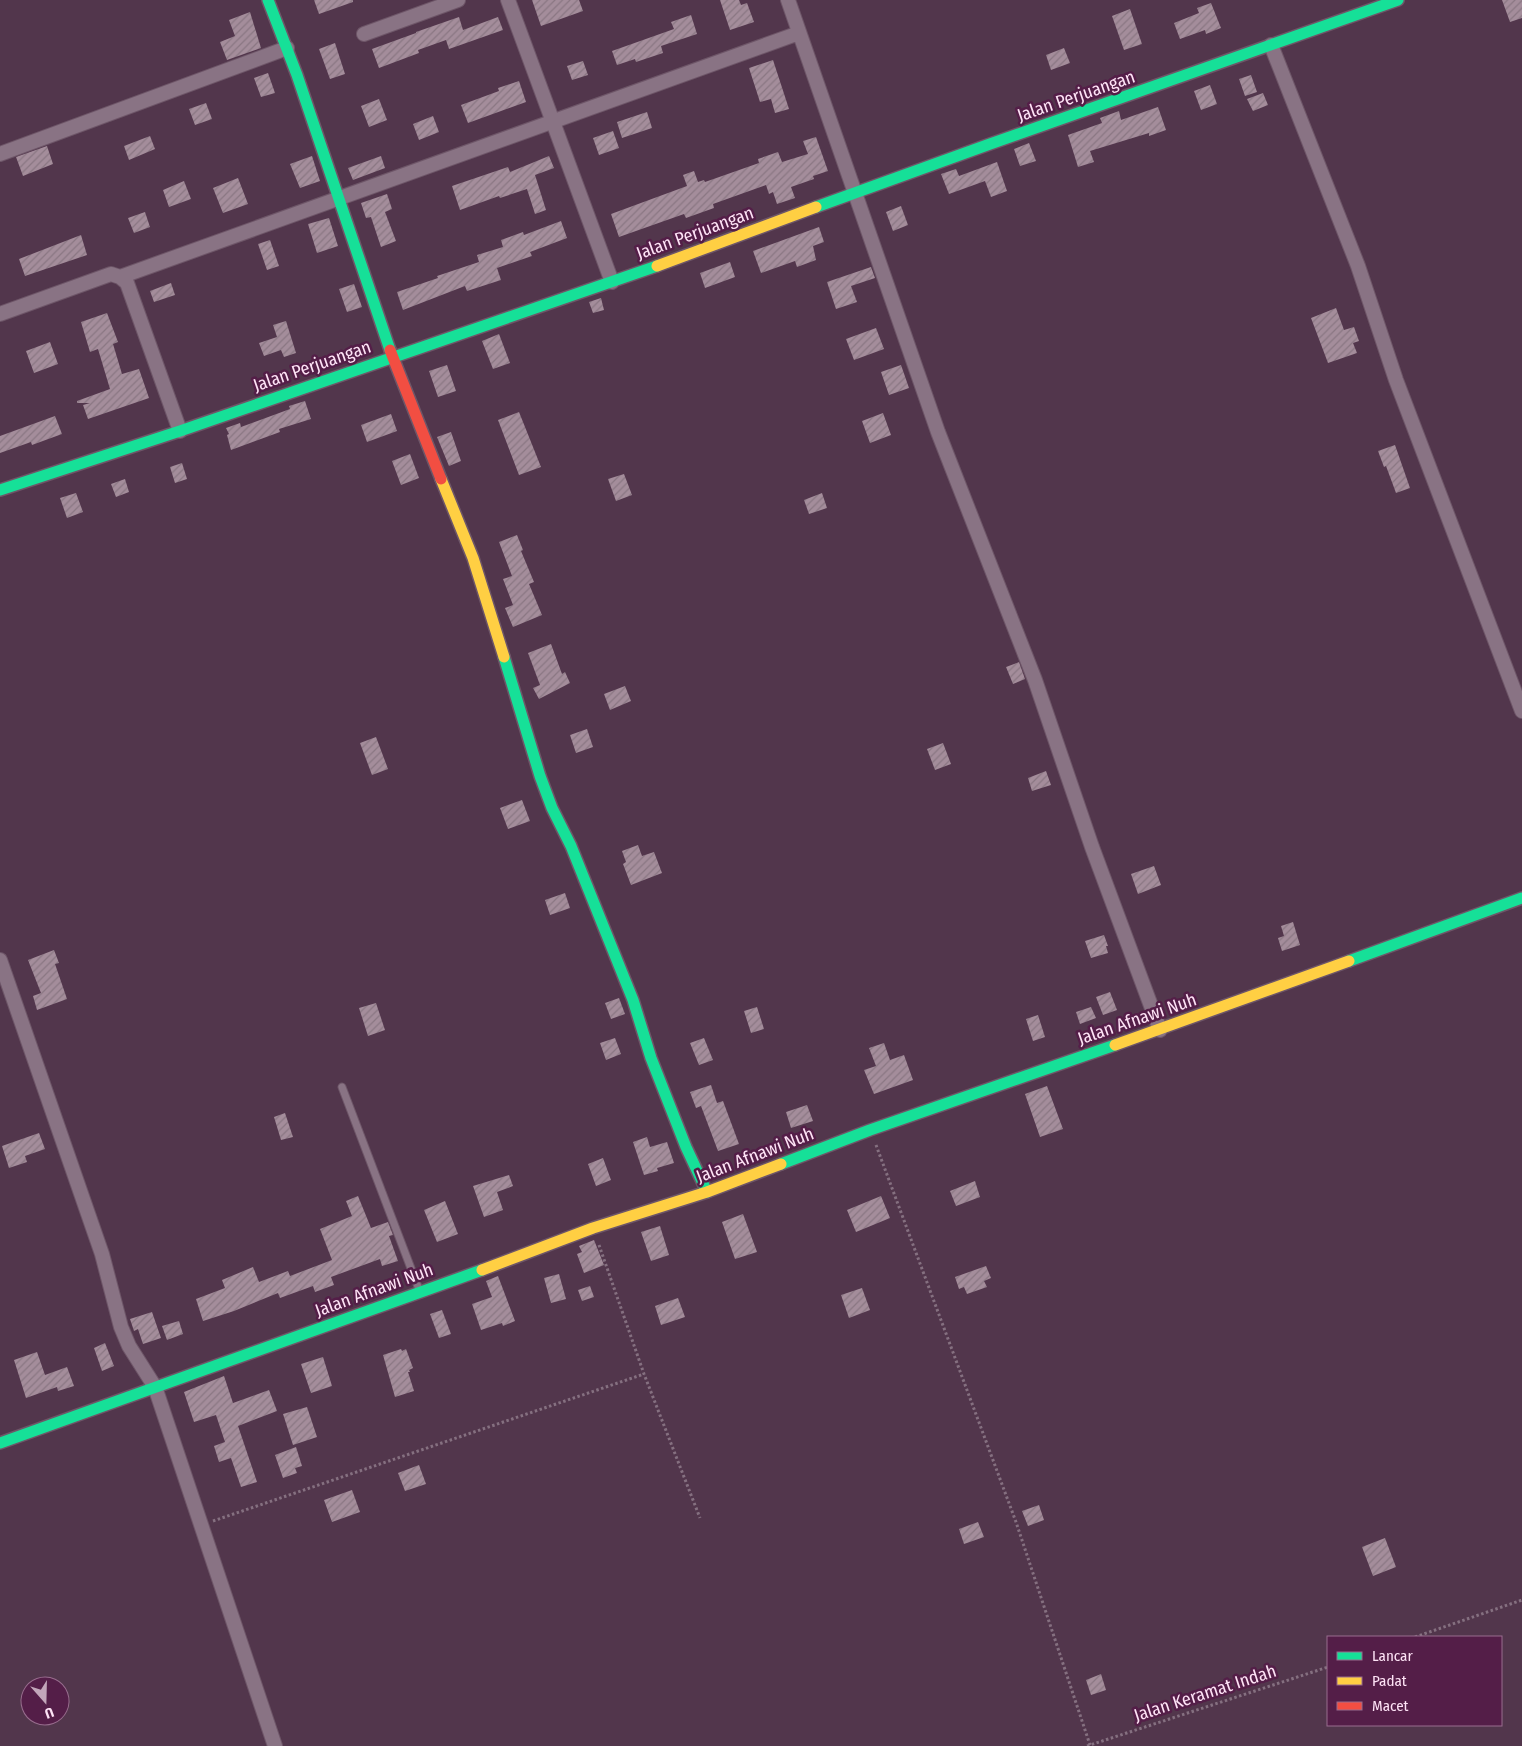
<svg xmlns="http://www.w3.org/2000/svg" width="1522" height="1746" font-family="'Fira Sans Condensed',sans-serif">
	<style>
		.building { fill: url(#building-hatch) }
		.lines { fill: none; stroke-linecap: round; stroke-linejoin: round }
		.lane-casing { stroke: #6e5668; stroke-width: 9 }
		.street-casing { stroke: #6e5668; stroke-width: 16 }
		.fast-casing { stroke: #6e5668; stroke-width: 14 }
		.slow-casing { stroke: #6e5668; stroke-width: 14 }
		.jam-casing { stroke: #6e5668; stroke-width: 14 }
		.path { stroke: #857080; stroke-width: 3; stroke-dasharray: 2.5 2.5; stroke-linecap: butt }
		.lane { stroke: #897384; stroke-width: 7 }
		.street { stroke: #897384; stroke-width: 14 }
		.fast { stroke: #16e098; stroke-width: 11 }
		.slow { stroke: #ffcf43; stroke-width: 11 }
		.jam { stroke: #f24e42; stroke-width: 11 }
		.labels { text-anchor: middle; stroke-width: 5; stroke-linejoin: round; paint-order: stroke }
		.street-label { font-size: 18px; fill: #fee3f6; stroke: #541e48 }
	</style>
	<defs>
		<pattern id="building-hatch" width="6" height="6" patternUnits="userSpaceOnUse" patternTransform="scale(1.25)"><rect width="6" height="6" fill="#a48d9b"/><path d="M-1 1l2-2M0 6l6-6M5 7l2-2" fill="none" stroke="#8a7783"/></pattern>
	</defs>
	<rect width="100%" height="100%" fill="#52364c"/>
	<!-- building -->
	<path class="building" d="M314,0H353V2L319,14Z
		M532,0H579L583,11L541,26Z
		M720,0H739L741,5L747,3L754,22L730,30Z
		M1502,0H1522V18L1510,22Z
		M1211,3L1221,28L1206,34L1205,30L1180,39L1174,23L1199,13L1197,8Z
		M1130,9L1142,44L1124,50L1112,16Z
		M250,12L261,48L227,60L220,42L235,36L229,20Z
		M691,15L697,34L661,46L663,53L636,62L635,59L617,65L612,51L674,29L671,22Z
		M459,17L463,30L498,17L503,30L449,49L446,40L418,50L419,53L379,68L372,49L416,33V32Z
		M335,43L345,74L330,79L319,49Z
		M1064,48L1070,63L1051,70L1046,55Z
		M773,60L789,109L775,113L771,99L760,102L749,68Z
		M583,61L588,75L572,80L567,66Z
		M268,73L275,93L261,97L254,78Z
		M1251,75L1257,92L1245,96L1239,79Z
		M519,81L526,102L468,123L461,105L499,91L498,88Z
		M1210,85L1217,104L1201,110L1194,91Z
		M1263,93L1268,105L1253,111L1247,99Z
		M379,99L387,120L369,127L361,106Z
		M206,103L212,119L195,125L189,109Z
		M1158,107L1166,130L1149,136V133L1090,151L1094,162L1078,167L1068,135L1102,123L1100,118L1119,111L1121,120Z
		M647,112L652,128L622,138L617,122Z
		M433,116L439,132L419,140L413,124Z
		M613,131L619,148L599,155L593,138Z
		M150,136L155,149L129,160L124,146Z
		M816,137L828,171L813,176L814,179L791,187L795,198L777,204L773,192L769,194L766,185L713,204L714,208L686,218L684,214L619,237L611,214L687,186L683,175L694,171L698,182L704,180L705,182L759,163L758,159L778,152L782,162L808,154L803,141Z
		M1029,143L1036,161L1020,166L1014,149Z
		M47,146L53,164L23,176L16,157Z
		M312,156L320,181L300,188L290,164Z
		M381,156L385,168L353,180L348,168Z
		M549,156L554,168L535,175L546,210L535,214L527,189L500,198L499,196L460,210L452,186L508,167L510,172Z
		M997,162L1007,191L991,197L985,181L949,194L941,174L956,169L959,176Z
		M238,178L248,204L223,213L213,188Z
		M184,181L191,199L169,207L163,190Z
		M387,194L392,209L385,212L396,241L381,247L371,217L366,218L361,203Z
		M901,206L908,225L893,231L886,212Z
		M145,212L150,227L134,233L128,218Z
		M329,218L338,246L317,253L308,224Z
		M561,221L567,238L530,252L532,256L497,268L501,280L467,291L465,286L403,310L397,292L438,278L437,276L479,262L477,255L503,247L501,240L523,232L524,235Z
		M819,227L824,242L813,246L816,260L797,267L795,261L761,273L753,251Z
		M81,235L87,255L25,276L19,259Z
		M270,240L279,266L267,270L258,244Z
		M730,262L735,277L705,288L700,273Z
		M871,267L875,278L851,286L857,302L836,309L827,282Z
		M171,283L175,295L154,302L150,291Z
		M354,284L362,307L347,312L339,289Z
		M601,298L604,310L593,313L589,302Z
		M1336,308L1344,330L1354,327L1359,341L1353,343L1357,353L1328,363L1311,318Z
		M107,313L118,342L113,344L122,374L139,369L149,398L88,419L83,405L90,403H77V401L110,389L98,349L90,352L81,322Z
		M286,321L296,353L284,357L281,350L264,356L259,343L277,337L273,325Z
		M876,328L884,349L854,360L846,339Z
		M499,334L510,363L493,369L482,341Z
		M50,342L58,364L34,373L26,351Z
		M447,365L456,391L438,397L429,371Z
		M901,365L909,388L889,395L881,372Z
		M305,401L311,419L279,429L280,432L231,450L227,435L229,434L226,428L240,423L241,427L290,409L289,406Z
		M519,412L541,467L519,475L498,420Z
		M883,413L891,435L870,443L862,421Z
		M391,414L397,431L367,442L361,425Z
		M55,416L62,434L32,445L31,442L0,453V436Z
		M451,432L461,461L449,466L437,437Z
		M1395,445L1410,488L1396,493L1386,466L1384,467L1378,451Z
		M410,454L419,478L401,485L392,461Z
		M182,463L187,479L175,483L170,467Z
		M624,474L632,495L616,501L608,479Z
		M125,479L129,492L116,497L111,484Z
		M76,493L83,512L67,518L60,498Z
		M822,493L827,508L809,514L804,500Z
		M517,535L523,550L521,551L534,582L529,584L542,615L513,627L505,608L513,605L503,579L512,576L499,542Z
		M551,644L562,674L565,672L570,683L539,699L533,688L540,685L528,653Z
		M1019,662L1025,679L1013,684L1006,667Z
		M625,686L631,701L610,710L604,694Z
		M587,729L593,747L576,753L570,735Z
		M376,737L388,769L372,775L360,743Z
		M943,743L951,764L935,770L927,749Z
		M1046,771L1051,785L1032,791L1028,778Z
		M522,800L530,821L508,829L500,808Z
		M638,845L642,856L654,852L662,873L631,885L623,864L626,862L622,851Z
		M1154,866L1161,885L1138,894L1131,874Z
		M565,893L570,908L550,915L545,900Z
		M1293,922L1300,945L1282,951L1278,938L1284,936L1281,926Z
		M1104,935L1108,946H1106L1108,953L1091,958L1085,941Z
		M54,950L59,963L55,964L67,999L37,1010L33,996L41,993L28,960Z
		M1110,992L1117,1010L1103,1015L1096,997Z
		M619,998L625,1014L611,1019L605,1003Z
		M376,1003L385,1030L368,1036L359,1008Z
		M757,1007L764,1029L751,1033L744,1011Z
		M1091,1007L1096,1018L1080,1024L1076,1012Z
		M1038,1015L1045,1037L1033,1041L1026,1019Z
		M615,1038L621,1054L606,1060L600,1043Z
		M704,1038L713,1060L699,1065L690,1043Z
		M884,1043L890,1060L904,1055L913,1080L874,1094L864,1070L876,1066L869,1048Z
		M711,1085L717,1103L723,1101L739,1144L718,1151L701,1106L696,1108L690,1092Z
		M1047,1086L1063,1129L1040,1137L1025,1094Z
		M807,1105L813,1121L791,1128L786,1112Z
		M285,1113L293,1137L281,1140L274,1117Z
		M39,1133L45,1149L25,1156L27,1162L9,1168L2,1146Z
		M647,1137L650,1147L667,1142L674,1163L657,1168L658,1171L644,1175L633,1142Z
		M603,1158L611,1180L596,1186L588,1164Z
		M509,1175L513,1186L497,1192L503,1210L484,1217L473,1186Z
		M975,1181L980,1197L956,1206L950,1191Z
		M358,1196L371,1228L388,1222L393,1235L389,1236L398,1261L382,1266L380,1259L331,1277L334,1285L315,1292L313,1286L280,1298L278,1293L234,1311L203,1321L196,1299L225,1288L222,1280L253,1267L259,1282L288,1271L290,1276L332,1260L320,1229L352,1216L346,1201Z
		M881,1196L890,1218L856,1232L847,1210Z
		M445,1201L458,1234L437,1242L424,1210Z
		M743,1214L757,1252L735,1259L722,1222Z
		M660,1226L669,1255L651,1261L641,1232Z
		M594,1240L604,1265L584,1273L577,1254L582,1252L579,1246Z
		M986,1266L991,1278L984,1281L987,1287L967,1294L964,1287L959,1289L955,1277Z
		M559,1274L566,1299L551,1303L544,1278Z
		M498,1276L515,1321L503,1326L502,1323L481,1330L472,1304L492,1297L486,1281Z
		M590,1286L594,1297L582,1301L578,1290Z
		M862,1288L870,1310L849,1318L841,1295Z
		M678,1298L685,1317L661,1325L655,1306Z
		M442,1310L451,1334L439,1338L430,1314Z
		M152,1312L161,1338L143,1344L138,1329L134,1331L130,1319Z
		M179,1321L183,1334L167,1340L162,1326Z
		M105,1343L114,1366L102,1371L94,1348Z
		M401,1349L402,1351L406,1349L413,1368L409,1370L410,1372H408L414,1391L395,1397L383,1355Z
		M37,1352L45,1375L67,1367L74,1386L58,1391L57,1387L26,1398L14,1360Z
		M323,1357L332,1386L311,1393L301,1364Z
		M224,1376L233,1403L269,1390L277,1411L238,1426L257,1482L241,1487L231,1458L219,1462L214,1446L225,1442L216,1415L194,1422L184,1392Z
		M307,1407L317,1437L293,1445L283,1414Z
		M296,1447L302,1466L295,1468L297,1473L283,1478L275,1455Z
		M419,1465L426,1484L405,1491L398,1473Z
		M352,1490L360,1512L332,1522L324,1500Z
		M1039,1505L1044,1520L1028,1526L1022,1511Z
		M978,1522L984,1537L964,1544L959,1529Z
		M1385,1538L1396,1567L1373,1576L1362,1547Z
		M1101,1674L1106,1690L1091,1695L1086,1680Z"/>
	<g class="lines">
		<!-- lane casing -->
		<g class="lane-casing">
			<path id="lane" d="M342,1087L420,1292"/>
		</g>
		<!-- street casing -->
		<g class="street-casing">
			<path id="street" d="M508,0L612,282
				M788,0L938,432L1035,680L1092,847L1160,1030
				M364,34L458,0
				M1271,45L1358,266L1396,380L1522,711
				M0,154L287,48
				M120,277L799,33
				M0,314L111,274L120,277L127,283L180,431
				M0,960L102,1254L121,1327L129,1346L155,1387L275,1746"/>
		</g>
		<!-- fast casing -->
		<g class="fast-casing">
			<path id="fast" d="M268,0L297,75L390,350
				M816,207L990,144L1398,0
				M0,490L180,431L657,266
				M504,657L540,776L552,808L571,846L633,1000L651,1058L686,1147L707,1192
				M1349,961L1522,898
				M781,1164L870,1130L1115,1045
				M0,1443L482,1270"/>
		</g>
		<!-- slow casing -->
		<g class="slow-casing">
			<path id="slow" d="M657,266L816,207
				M441,479L473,558L504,657
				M1115,1045L1349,961
				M482,1270L593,1228L707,1192L781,1164"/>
		</g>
		<!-- jam casing -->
		<g class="jam-casing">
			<path id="jam" d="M390,350L441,479"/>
		</g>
		<!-- path -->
		<path class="path" d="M876,1145L1016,1522L1090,1745
			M599,1245L644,1374L700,1518
			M213,1521L644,1374
			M1415,1637L1522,1600
			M1087,1746L1328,1667"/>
		<!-- lane -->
		<use href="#lane" class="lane"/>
		<!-- street -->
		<use href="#street" class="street"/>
		<!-- fast -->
		<use href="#fast" class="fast"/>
		<!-- slow -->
		<use href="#slow" class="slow"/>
		<!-- jam -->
		<use href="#jam" class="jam"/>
	</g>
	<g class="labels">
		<!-- street labels -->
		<g class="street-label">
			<text transform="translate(1076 96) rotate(-19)" y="6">Jalan Perjuangan</text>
			<text transform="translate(695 233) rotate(-20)" y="6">Jalan Perjuangan</text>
			<text transform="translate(312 366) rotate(-19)" y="6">Jalan Perjuangan</text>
			<text transform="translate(1137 1019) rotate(-19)" y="6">Jalan Afnawi Nuh</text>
			<text transform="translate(755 1155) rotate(-21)" y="6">Jalan Afnawi Nuh</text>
			<text transform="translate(374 1290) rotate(-20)" y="6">Jalan Afnawi Nuh</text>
			<text transform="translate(1205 1693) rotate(-18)" y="6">Jalan Keramat Indah</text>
		</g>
	</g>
	<!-- legend -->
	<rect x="1327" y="1636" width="175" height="90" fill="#541e48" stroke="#986d8e"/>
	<rect x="1337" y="1652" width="25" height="8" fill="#16e098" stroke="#986d8e"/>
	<text x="1372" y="1661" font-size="15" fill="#fee3f6">Lancar</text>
	<rect x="1337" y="1677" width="25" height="8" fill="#ffcf43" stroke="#986d8e"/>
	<text x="1372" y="1686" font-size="15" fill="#fee3f6">Padat</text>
	<rect x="1337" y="1702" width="25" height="8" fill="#f24e42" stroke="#986d8e"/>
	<text x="1372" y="1711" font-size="15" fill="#fee3f6">Macet</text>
	<!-- north arrow -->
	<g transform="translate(45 1701) rotate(160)"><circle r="24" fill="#541e48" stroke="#986d8e"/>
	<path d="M0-4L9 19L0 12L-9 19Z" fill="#c2a6ba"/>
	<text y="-8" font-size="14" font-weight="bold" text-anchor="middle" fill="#fee3f6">U</text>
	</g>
</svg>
